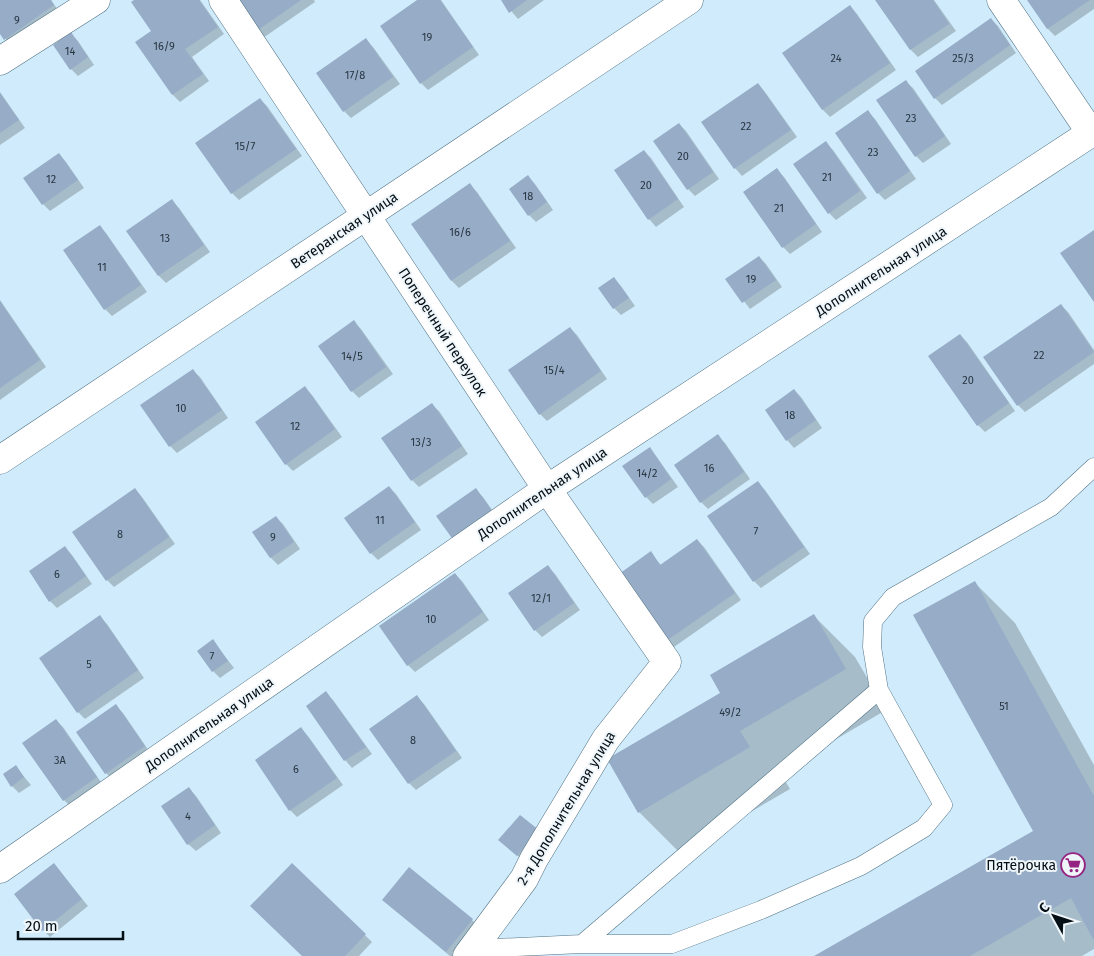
<svg xmlns="http://www.w3.org/2000/svg" width="1094" height="956" font-family="'Fira Sans',sans-serif">
	<style>
		.shadow { fill: #0003 }
		.building { fill: #96acc7 }
		.lines { fill: none; stroke-linecap: round; stroke-linejoin: round }
		.service-casing { stroke: #517283; stroke-width: 19 }
		.minor-casing { stroke: #517283; stroke-width: 29 }
		.service { stroke: #fff; stroke-width: 18 }
		.minor { stroke: #fff; stroke-width: 28 }
		.labels { text-anchor: middle; stroke-width: 4; stroke-linejoin: round; paint-order: stroke }
		.number-label { font-size: 11px; fill: #283642 }
		.street-label { font-size: 14px; fill: #030e15; stroke: #eff6fa }
		.poi-label { font-size: 14px; fill: #030e15; stroke: #eff6fa; text-anchor: end }
	</style>
	<rect width="100%" height="100%" fill="#d0ecfc"/>
	<!-- shadow -->
	<path class="shadow" d="M0,0H51L60,13L12,47L0,32Z
		M137,0H200L224,34L192,57L209,81L180,102L173,95L153,31Z
		M234,0H314L315,2L263,38Z
		M419,0H441L479,55L428,90L421,83Z
		M502,0H544L518,19Z
		M878,0H934L956,31L918,57L911,50L877,1Z
		M1029,0H1094V9L1055,36L1048,29Z
		M850,6L857,14L896,70L830,117L823,110L784,53Z
		M991,19L998,26L1016,53L942,105L935,98Z
		M71,34L78,41L94,65L78,76L71,69Z
		M366,40L373,47L400,84L351,118L344,111Z
		M905,81L913,88L951,144L923,163L916,156Z
		M758,84L765,92L797,137L742,176L735,168Z
		M0,92L25,128L0,145Z
		M260,99L267,106L302,156L239,200L232,193Z
		M868,112L875,119L916,179L885,200L878,193L837,133Z
		M679,124L686,131L719,179L695,196L688,189Z
		M826,143L833,150L867,198L836,220L829,213Z
		M644,151L651,158L684,207L656,227L649,219L615,171Z
		M59,154L66,162L84,188L50,211L43,204L25,178Z
		M777,170L784,177L822,232L790,254L783,247Z
		M528,177L535,184L553,210L536,222L529,215Z
		M470,185L477,192L516,248L459,288L452,281L413,224Z
		M172,201L179,208L210,252L166,283L159,276L128,231Z
		M99,226L106,233L147,292L112,316L105,309Z
		M759,257L766,264L782,287L750,309L727,279Z
		M614,279L621,286L635,306L621,315L614,308Z
		M0,300L46,367L0,400Z
		M1061,305L1068,312L1094,350V364L1025,412L1018,405Z
		M354,322L361,329L393,374L359,398L352,391Z
		M570,328L577,335L607,379L547,421L540,414Z
		M960,335L967,342L1015,411L985,432L978,425Z
		M192,370L200,377L228,418L177,453L170,446Z
		M305,388L312,395L342,437L293,471L286,464Z
		M794,390L801,397L822,428L794,448L787,440L766,410Z
		M431,404L439,411L468,454L419,487L412,480L383,438Z
		M717,436L725,443L750,479L708,509L701,502Z
		M649,449L656,456L678,487L653,504L646,497Z
		M758,483L765,490L810,554L761,588L754,581Z
		M389,487L396,494L421,530L378,560L371,553Z
		M135,489L142,497L175,544L114,587L107,580Z
		M476,490L483,497L500,521L462,548Z
		M276,517L283,524L300,549L278,565L271,558L254,533Z
		M697,540L704,547L741,600L674,647L667,640L650,553L661,565Z
		M65,548L72,555L92,584L57,608L50,601Z
		M548,567L555,574L580,610L542,637L535,630Z
		M455,574L462,581L489,620L415,672L408,665Z
		M974,582L1015,623L1094,765V949L1082,956H817L1035,832Z
		M814,616L855,657L886,710L780,772L790,789L680,853L639,812L722,694Z
		M100,617L107,624L144,678L85,719L78,712Z
		M213,641L234,668L220,678L213,671Z
		M326,693L333,700L372,754L352,768L345,760L308,706Z
		M417,697L424,704L462,758L416,790L409,783Z
		M116,706L123,713L151,754L113,780L106,773Z
		M56,720L63,727L103,785L71,807L64,800Z
		M301,729L308,736L343,785L297,817L290,810Z
		M16,767L31,785L19,793L12,786Z
		M189,789L196,796L221,833L196,851L188,844L162,807Z
		M538,831L525,862L507,847Z
		M292,864L372,942L359,956H304Z
		M54,865L88,906L50,937L43,930Z
		M391,907L472,920L479,927L455,956H450Z"/>
	<!-- building -->
	<path class="building" d="M0,0H51L54,5L4,40L0,34Z
		M134,0H199L218,27L185,49L203,74L172,95L135,42L151,31L131,2Z
		M233,0H301L255,32Z
		M417,0H440L473,47L420,84L380,26Z
		M501,0H527L509,13Z
		M875,0H933L949,24L910,50Z
		M1027,0H1090L1047,29Z
		M850,5L890,63L822,110L782,53Z
		M991,18L1010,45L934,99L915,71Z
		M71,32L88,57L70,70L53,45Z
		M366,38L393,77L343,112L316,73Z
		M906,80L945,136L915,157L876,100Z
		M758,83L791,130L734,169L701,122Z
		M0,93L19,120L0,133Z
		M260,98L296,149L231,194L195,143Z
		M868,110L910,171L877,194L835,133Z
		M679,123L713,172L687,190L653,141Z
		M826,141L860,191L828,214L793,164Z
		M644,150L678,199L648,220L614,170Z
		M59,153L78,180L42,205L23,178Z
		M777,168L816,224L782,248L743,192Z
		M528,175L547,202L528,216L509,189Z
		M470,183L510,241L451,281L411,224Z
		M172,199L204,245L158,276L126,231Z
		M100,225L141,285L104,310L63,250Z
		M1094,230V302L1060,253Z
		M759,256L776,280L742,303L725,279Z
		M614,277L629,298L613,309L598,288Z
		M0,301L40,360L0,388Z
		M1061,304L1094,352L1017,406L983,357Z
		M354,320L386,367L351,392L318,346Z
		M570,327L601,371L539,415L508,370Z
		M960,334L1009,403L977,426L928,356Z
		M193,369L222,410L169,447L140,405Z
		M305,386L335,429L285,465L255,422Z
		M794,389L816,420L786,441L765,410Z
		M432,403L462,446L411,481L381,438Z
		M718,434L744,472L700,503L674,465Z
		M650,447L671,479L645,498L622,466Z
		M758,481L804,547L753,582L707,516Z
		M389,486L415,522L370,554L344,518Z
		M135,488L169,537L106,581L72,532Z
		M476,488L494,514L454,541L436,516Z
		M276,516L294,542L270,558L252,532Z
		M697,539L735,593L666,641L619,574L651,551L660,565Z
		M65,546L86,576L49,602L29,571Z
		M548,565L574,603L534,631L508,593Z
		M455,573L483,612L407,666L379,626Z
		M975,581L1094,796V938L1093,939L1071,898L970,956H814L1033,831L913,615Z
		M814,614L846,669L740,731L750,747L638,813L607,759L720,693L710,675Z
		M100,615L138,670L77,713L39,658Z
		M213,639L228,661L212,672L197,651Z
		M326,691L366,747L344,761L306,706Z
		M417,695L456,751L408,784L369,729Z
		M116,704L145,746L105,774L76,732Z
		M56,719L97,777L63,801L22,743Z
		M301,727L337,778L289,811L255,760Z
		M16,765L24,777L11,787L3,774Z
		M189,787L215,825L187,845L161,806Z
		M520,815L539,830L517,856L498,840Z
		M54,863L82,899L42,931L14,894Z
		M292,863L366,934L345,956H302L250,906Z
		M409,867L473,919L446,952L382,900Z"/>
	<g class="lines">
		<!-- service casing -->
		<g class="service-casing">
			<path id="service" d="M582,944H672L761,910L861,866L924,828L943,805L879,690
				M473,949L582,944L879,690L872,647L873,621L893,597L1051,507L1094,467"/>
		</g>
		<!-- minor casing -->
		<g class="minor-casing">
			<path id="minor" d="M223,0L547,489L667,662L606,739L534,859L524,879L467,956
				M1001,0L1091,133
				M0,61L96,0
				M0,460L689,0
				M0,869L547,489L1094,131"/>
		</g>
		<!-- service -->
		<use href="#service" class="service"/>
		<!-- minor -->
		<use href="#minor" class="minor"/>
	</g>
	<!-- icons -->
	<defs>
		<g id="supermarket-ring" transform="scale(1.25)"><circle r="9.5" fill="#eff6fa" stroke="#952381" stroke-width="1.5"/><path d="M-6-5.5h2.5l.6 2H6L4.5 2H-2.5L-4.4-4H-6ZM-1.5 3.2a1.3 1.3 0 1 0 .1 0ZM3 3.2a1.3 1.3 0 1 0 .1 0Z" fill="#952381"/></g>
	</defs>
	<g fill-rule="evenodd">
		<use href="#supermarket-ring" x="1073" y="865"/>
	</g>
	<g class="labels">
		<!-- number labels -->
		<g class="number-label">
			<text x="17" y="24">9</text>
			<text x="427" y="41">19</text>
			<text x="164" y="50">16/9</text>
			<text x="70" y="55">14</text>
			<text x="836" y="62">24</text>
			<text x="963" y="62">25/3</text>
			<text x="355" y="79">17/8</text>
			<text x="911" y="122">23</text>
			<text x="746" y="130">22</text>
			<text x="245" y="150">15/7</text>
			<text x="873" y="156">23</text>
			<text x="683" y="160">20</text>
			<text x="827" y="181">21</text>
			<text x="51" y="183">12</text>
			<text x="646" y="189">20</text>
			<text x="528" y="200">18</text>
			<text x="779" y="212">21</text>
			<text x="460" y="236">16/6</text>
			<text x="165" y="242">13</text>
			<text x="102" y="271">11</text>
			<text x="751" y="283">19</text>
			<text x="1039" y="359">22</text>
			<text x="352" y="360">14/5</text>
			<text x="554" y="374">15/4</text>
			<text x="968" y="384">20</text>
			<text x="181" y="412">10</text>
			<text x="790" y="419">18</text>
			<text x="295" y="430">12</text>
			<text x="421" y="446">13/3</text>
			<text x="709" y="472">16</text>
			<text x="647" y="477">14/2</text>
			<text x="380" y="524">11</text>
			<text x="756" y="535">7</text>
			<text x="120" y="538">8</text>
			<text x="273" y="541">9</text>
			<text x="57" y="578">6</text>
			<text x="541" y="602">12/1</text>
			<text x="431" y="623">10</text>
			<text x="212" y="660">7</text>
			<text x="89" y="668">5</text>
			<text x="1004" y="710">51</text>
			<text x="730" y="716">49/2</text>
			<text x="413" y="744">8</text>
			<text x="60" y="764">3А</text>
			<text x="296" y="773">6</text>
			<text x="188" y="820">4</text>
		</g>
		<!-- street labels -->
		<g class="street-label">
			<text transform="translate(344 230) rotate(-34)" y="5">Ветеранская улица</text>
			<text transform="translate(881 271) rotate(-33)" y="5">Дополнительная улица</text>
			<text transform="translate(443 332) rotate(57)" y="5">Поперечный переулок</text>
			<text transform="translate(542 493) rotate(-34)" y="5">Дополнительная улица</text>
			<text transform="translate(209 724) rotate(-35)" y="5">Дополнительная улица</text>
			<text transform="translate(566 808) rotate(-59)" y="5">2-я Дополнительная улица</text>
		</g>
		<!-- poi labels -->
		<g class="poi-label">
			<text x="1056" y="870">Пятёрочка</text>
		</g>
	</g>
	<!-- north arrow -->
	<g transform="translate(1054 916) rotate(310)" stroke="#eff6fa" stroke-width="4" paint-order="stroke">
	<path d="M0-4L9 19L0 12L-9 19Z" fill="#030e15"/>
	<text y="-8" font-size="14" font-weight="bold" text-anchor="middle" fill="#030e15">С</text>
	</g>
	<!-- scale -->
	<path d="M18 931v8h105v-8" fill="none" stroke="#030e15" stroke-width="2.5"/>
	<text x="25" y="931" font-size="15" fill="#030e15" stroke="#eff6fa" stroke-width="4" paint-order="stroke">20 m</text>
</svg>
